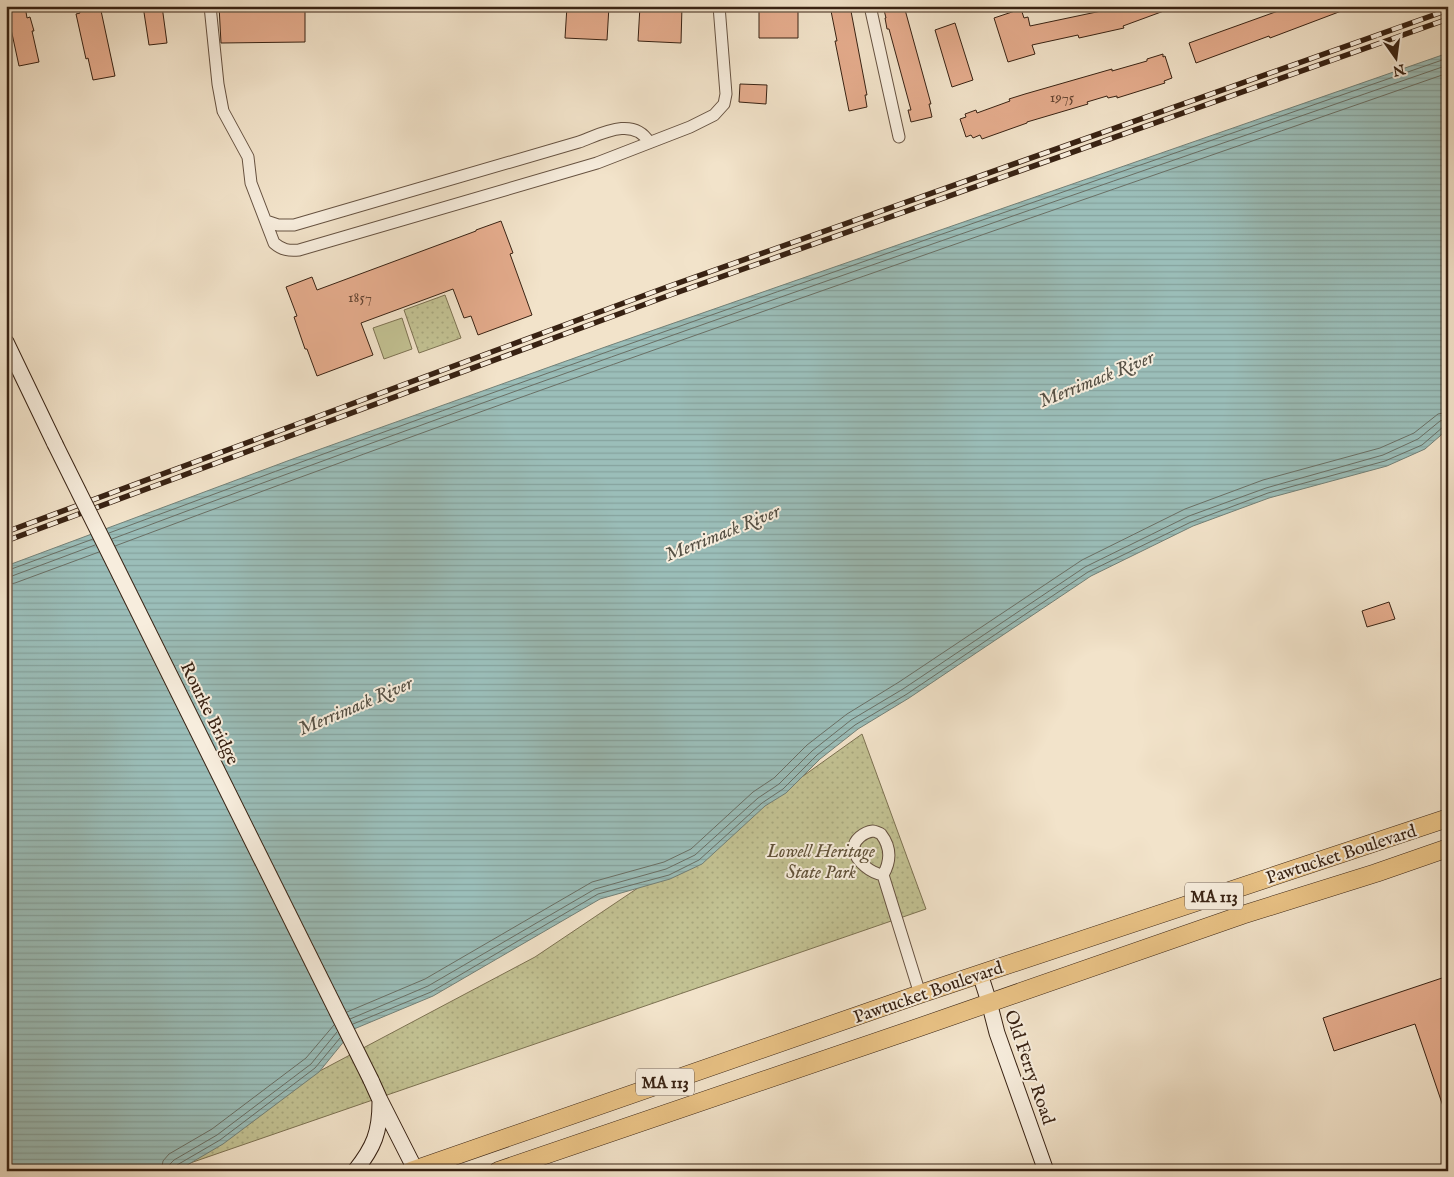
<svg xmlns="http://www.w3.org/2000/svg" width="1454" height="1177" font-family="'IM FELL English',serif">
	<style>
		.grass { fill: url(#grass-dots); stroke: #7d7252 }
		.pitch { fill: #c2c192; stroke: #7d7252 }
		.water { fill: url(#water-rules); stroke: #738077 }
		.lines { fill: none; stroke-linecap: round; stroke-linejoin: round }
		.shore { stroke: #6a7066; stroke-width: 1 }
		.building { fill: #e5ac8d; stroke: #382213 }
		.street-casing { stroke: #665241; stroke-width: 13 }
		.secondary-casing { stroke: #382213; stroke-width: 17 }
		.primary-casing { stroke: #382213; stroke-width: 19 }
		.street { stroke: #f7eddd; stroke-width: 11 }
		.secondary { stroke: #f7eddd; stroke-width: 15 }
		.primary { stroke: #e9c285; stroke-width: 18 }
		.rail-casing { stroke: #382213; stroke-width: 5.5 }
		.rail { stroke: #f7eddd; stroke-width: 4; stroke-dasharray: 11; stroke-linecap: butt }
		.secondary-bridge-casing { stroke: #382213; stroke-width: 17; stroke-linecap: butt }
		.secondary-bridge { stroke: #f7eddd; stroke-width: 15 }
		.labels { text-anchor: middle; stroke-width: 4; stroke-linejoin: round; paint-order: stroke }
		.number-label { font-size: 15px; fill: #634432 }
		.shield { fill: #f7eddd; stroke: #715f50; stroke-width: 1 }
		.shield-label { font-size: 16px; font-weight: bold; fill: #382213 }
		.street-label { font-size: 18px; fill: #382213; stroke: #f7eddd }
		.park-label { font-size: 18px; font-style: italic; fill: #615239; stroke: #f7eddd }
		.water-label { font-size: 19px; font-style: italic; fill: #565145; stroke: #f7eddd }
	</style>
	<defs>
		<pattern id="grass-dots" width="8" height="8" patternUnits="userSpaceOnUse" patternTransform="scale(1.25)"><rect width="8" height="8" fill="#c2c192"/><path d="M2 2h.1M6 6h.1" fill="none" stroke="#a7a67d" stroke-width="1.8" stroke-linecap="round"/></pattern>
		<pattern id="water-rules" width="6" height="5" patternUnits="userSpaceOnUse" patternTransform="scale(1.25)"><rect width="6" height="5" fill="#9bbeb9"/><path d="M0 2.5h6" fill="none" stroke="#86a39e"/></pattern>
	</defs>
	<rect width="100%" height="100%" fill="#f2e3ca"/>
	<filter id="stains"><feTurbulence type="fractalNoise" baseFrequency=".004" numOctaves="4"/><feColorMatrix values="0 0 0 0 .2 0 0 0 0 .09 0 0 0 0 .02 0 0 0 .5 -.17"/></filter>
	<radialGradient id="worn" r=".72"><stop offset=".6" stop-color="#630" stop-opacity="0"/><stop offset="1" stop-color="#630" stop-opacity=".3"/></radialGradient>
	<!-- grass -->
	<path class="grass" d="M445,295L461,338L419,353L404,310Z
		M862,734L926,909L167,1171H96L265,1100L535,957L778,794Z"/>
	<!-- pitch -->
	<path class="pitch" d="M402,318L412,349L384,359L373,328Z"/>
	<!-- water -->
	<path class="water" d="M1448,53V429L1425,449L1387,466L1269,498L1193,526L1091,576L909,698L858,729L820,759L786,793L765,806L702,864L670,879L600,899L433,996L354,1029L319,1072L223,1144L177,1171H6V566L290,460L608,346Z"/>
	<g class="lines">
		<!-- shore -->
		<path class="shore" d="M109,533C553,367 1001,214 1448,58
			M112,539C554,373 1002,220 1448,65
			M115,546C557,380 1003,228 1448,73
			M6,571L93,539
			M6,577L12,576L95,545
			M6,585L15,583L99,552
			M347,1012L425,979L592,882L664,862L691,849L753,792L774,778L807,745L847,714L899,682L1082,560L1185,509L1263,480L1380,448L1414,433L1438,414L1448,412
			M350,1019L428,986L595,889L666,869L695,855L758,798L779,784L812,751L851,720L903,689L1085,567L1189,516L1266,488L1383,455L1418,439L1440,421L1448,419
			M353,1024L431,992L598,894L669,875L699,860L762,803L783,789L817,755L855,725L907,694L1088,572L1191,522L1268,493L1385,461L1422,445L1443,427L1448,426
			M161,1171L163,1161L169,1154L212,1129L306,1058L334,1025
			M169,1171L170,1164L174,1160L217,1135L311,1064L337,1032
			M175,1171L177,1165L220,1140L315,1068L340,1038"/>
	</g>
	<!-- building -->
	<path class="building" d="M6,6H25L27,18L30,17L34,31H32L39,62L19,66L11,29L8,30L6,21Z
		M78,6H100L115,76L93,80L88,58L86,59L76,14L80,13Z
		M143,6H162L167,43L149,45Z
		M219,6H305V42L221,43Z
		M567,6H609L607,40L565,38Z
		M640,6H682L681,43L638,41Z
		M759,6H798V38H759Z
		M830,6H850L867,95H865L867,107L849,111L835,41H837Z
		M883,6H904L931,104H929L932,117L911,122L908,110H911L889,29H887L885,18H886Z
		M1125,6H1172V8L1123,26L1124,28L1079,38L1078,35L1032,45L1035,54L1008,62L994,18L1021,9L1024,18L1028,17L1030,26Z
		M1292,6H1352V7L1270,38L1269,36L1196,63L1189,43Z
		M955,23L973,80L952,87L935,30Z
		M1163,54V57L1165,56L1172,78L1164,81L1165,83L1117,98V96L1108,98L1107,96L1087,102L1088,104L1027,122V123L982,139L980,135L973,138L971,135L966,137L960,119L966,117L965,114L976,110L977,113L1010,101L1009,99L1025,94L1112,69V71L1147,61V59Z
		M740,84L767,85L766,104L739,102Z
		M501,221L513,253L510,254L532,315L478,335L471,316L464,318L453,289L361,323L373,355L317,376L307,349H305L294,317L297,316L286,287L312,277L317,290L476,231V230Z
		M1389,602L1395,619L1367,627L1362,611Z
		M1448,976V1114L1446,1115L1415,1024L1334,1051L1323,1018Z"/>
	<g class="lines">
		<!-- street casing -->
		<g class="street-casing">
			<path id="street" d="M210,6L218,84L223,111L248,157L251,183L274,243C282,250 289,251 299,250L597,163L690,127L714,115L724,104L726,94L719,6
				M870,6L899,137
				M266,221L278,225H294L579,142C601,134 633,116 649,142
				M883,875C891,861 891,847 881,834C880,833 874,831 873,831C864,832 853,840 854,849C856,862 871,873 883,875L920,994"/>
		</g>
		<!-- secondary casing -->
		<g class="secondary-casing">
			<path id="secondary" d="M6,342L55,444
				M980,974L989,1002L997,1033L1046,1171
				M371,1080L380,1100L416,1171
				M355,1171C374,1147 380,1132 380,1102"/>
		</g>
		<!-- primary casing -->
		<g class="primary-casing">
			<path id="primary" d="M411,1171L920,994L1448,818
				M498,1171L920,1027L1242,915L1376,873L1448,848"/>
		</g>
		<!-- street -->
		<use href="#street" class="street"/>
		<!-- secondary -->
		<use href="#secondary" class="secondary"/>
		<!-- primary -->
		<use href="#primary" class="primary"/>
		<!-- rail casing -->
		<g class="rail-casing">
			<path id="rail" d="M6,532L667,287L1448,10
				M6,541L670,295L1448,19"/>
		</g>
		<!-- rail -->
		<use href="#rail" class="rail"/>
		<!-- secondary-bridge casing -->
		<g class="secondary-bridge-casing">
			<path id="secondary-bridge" d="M55,444L371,1080"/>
		</g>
		<!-- secondary-bridge -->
		<use href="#secondary-bridge" class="secondary-bridge"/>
	</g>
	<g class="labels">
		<!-- number labels -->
		<g class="number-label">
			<text x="1062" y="102">1975</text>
			<text x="360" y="302">1857</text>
		</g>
		<!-- shield labels -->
		<g class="shield">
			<rect x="1185" y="882.5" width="58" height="27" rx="4"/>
			<rect x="636" y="1068.5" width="58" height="27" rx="4"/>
		</g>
		<g class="shield-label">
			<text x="1214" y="902">MA 113</text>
			<text x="665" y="1088">MA 113</text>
		</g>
		<!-- street labels -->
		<g class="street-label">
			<text transform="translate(210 713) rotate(64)" y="6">Rourke Bridge</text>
			<text transform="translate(1341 854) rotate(-18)" y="6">Pawtucket Boulevard</text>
			<text transform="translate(928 992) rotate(-19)" y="6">Pawtucket Boulevard</text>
			<text transform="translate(1030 1067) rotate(71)" y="6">Old Ferry Road</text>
		</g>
		<!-- park labels -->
		<g class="park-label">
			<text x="821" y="857">Lowell Heritage<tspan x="821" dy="21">State Park</tspan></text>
		</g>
		<!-- water labels -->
		<g class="water-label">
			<text transform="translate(1096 378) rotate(-22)" y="7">Merrimack River</text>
			<text transform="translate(722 532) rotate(-22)" y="7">Merrimack River</text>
			<text transform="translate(355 705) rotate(-23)" y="7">Merrimack River</text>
		</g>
	</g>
	<!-- margin -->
	<rect width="1454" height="1177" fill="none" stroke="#f2e3ca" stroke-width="25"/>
	<rect x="8" y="8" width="1439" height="1162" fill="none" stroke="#382213" stroke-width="2.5"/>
	<rect x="12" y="12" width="1429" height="1152" fill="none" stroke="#382213"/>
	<!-- north arrow -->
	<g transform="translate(1396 58) rotate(166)" stroke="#f7eddd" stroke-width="4" paint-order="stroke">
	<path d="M0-4L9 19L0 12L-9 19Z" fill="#382213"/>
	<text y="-8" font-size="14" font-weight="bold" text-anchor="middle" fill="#382213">N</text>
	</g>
	<rect width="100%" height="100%" filter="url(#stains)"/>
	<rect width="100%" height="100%" fill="url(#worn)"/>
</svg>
